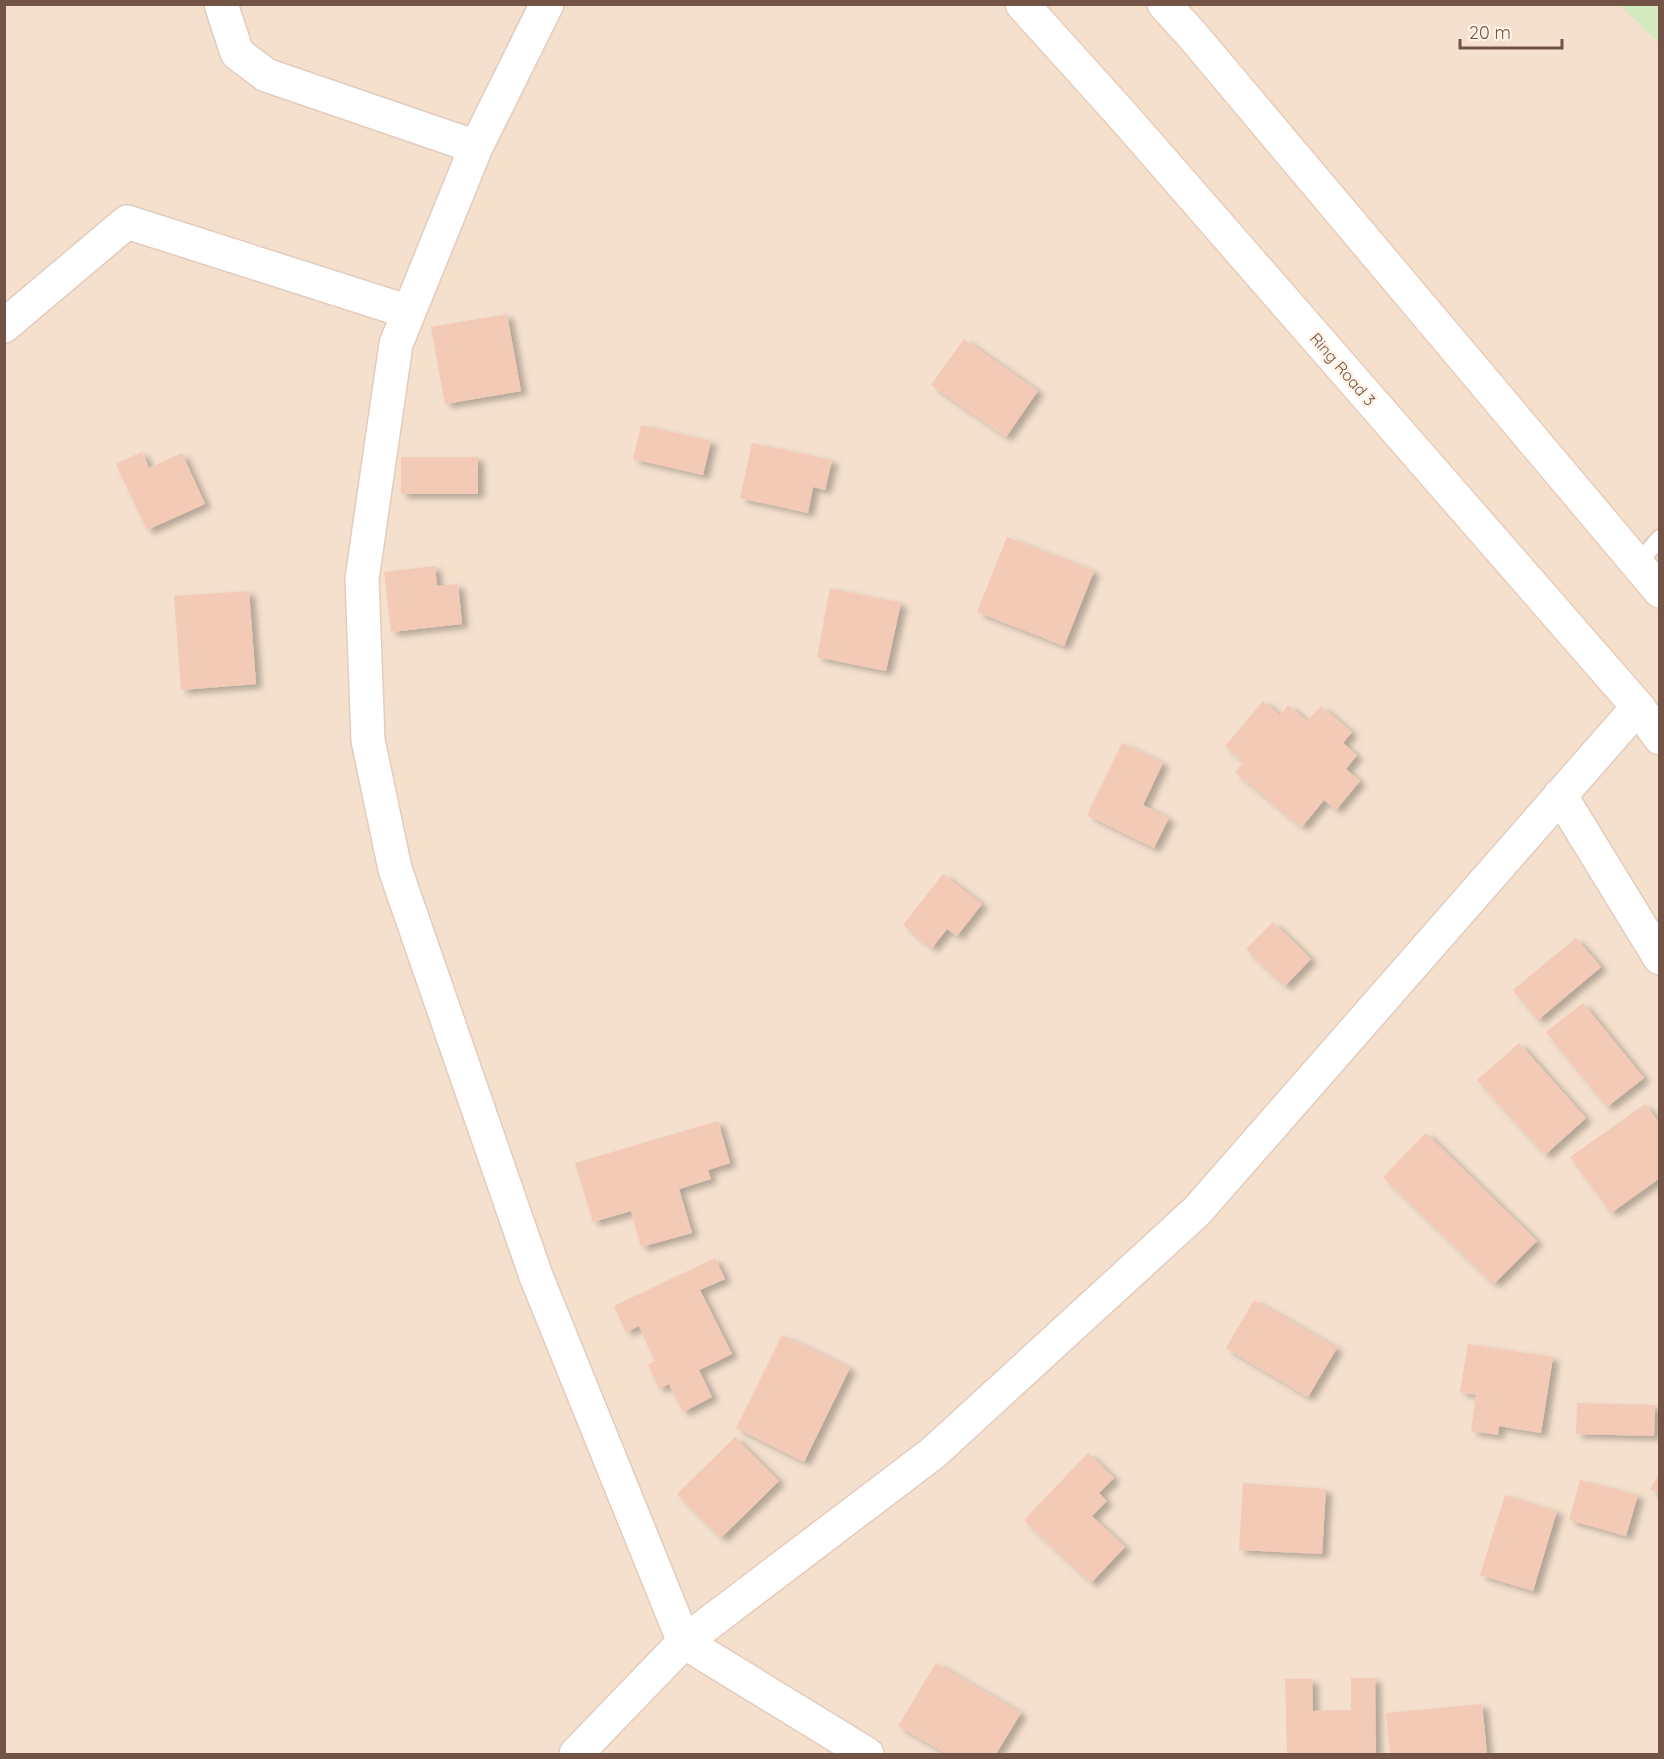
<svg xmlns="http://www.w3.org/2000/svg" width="1664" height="1759" font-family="Quicksand,sans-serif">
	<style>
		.residential { fill: #f4e0cd }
		.green { fill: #d2eabd }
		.building { fill: #f2cab6; filter: url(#shadow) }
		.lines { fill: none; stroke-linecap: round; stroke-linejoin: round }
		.service-casing { stroke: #e2ccbe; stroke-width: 20 }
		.minor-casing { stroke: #e2ccbe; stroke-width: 36 }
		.secondary-casing { stroke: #e8cdbb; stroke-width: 36 }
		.service { stroke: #fff; stroke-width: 16 }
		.minor { stroke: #fff; stroke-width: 33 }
		.secondary { stroke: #fff; stroke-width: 33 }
		.labels { text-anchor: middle; stroke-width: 5; stroke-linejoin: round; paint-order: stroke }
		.street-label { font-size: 16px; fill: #735346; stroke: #fff3e5 }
	</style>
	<defs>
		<filter id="shadow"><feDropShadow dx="6" dy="4" stdDeviation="3" flood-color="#0004"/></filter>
	</defs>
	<rect width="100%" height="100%" fill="#fdefdf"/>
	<!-- residential -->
	<path class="residential" d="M5,5H1659V1754H5Z"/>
	<!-- green -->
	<path class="green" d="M1620,5H1659V43Z"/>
	<!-- building -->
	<path class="building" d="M507,314L521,391L445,404L431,327Z
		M964,339L1038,391L1006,437L931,385Z
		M641,425L711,441L703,475L633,459Z
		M752,443L832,460L825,490L813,487L808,513L740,498Z
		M142,452L149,468L182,453L205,504L147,530L116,464Z
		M401,457H478V494H401Z
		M1007,537L1094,571L1064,646L977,612Z
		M435,566L437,586L458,584L462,624L391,632L384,572Z
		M830,588L901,603L886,671L817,657Z
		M249,591L256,684L181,690L174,596Z
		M1263,701L1280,715L1288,705L1307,721L1321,706L1352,732L1343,743L1357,755L1346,769L1360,781L1336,810L1324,800L1302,827L1235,772L1244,762L1225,746Z
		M1122,743L1163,763L1143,805L1169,818L1154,848L1087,815Z
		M943,874L982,904L957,936L947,929L932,948L903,925Z
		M1273,922L1311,959L1285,986L1246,949Z
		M1576,938L1601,967L1538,1020L1513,990Z
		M1583,1003L1644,1078L1607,1107L1546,1032Z
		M1519,1043L1586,1118L1545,1155L1477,1080Z
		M1645,1104L1660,1124V1178L1611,1213L1570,1157Z
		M718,1121L730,1163L708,1170L711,1179L679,1189L692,1233L641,1247L631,1211L593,1222L575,1163Z
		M1426,1133L1537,1241L1494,1284L1383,1177Z
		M715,1258L725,1279L700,1290L732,1354L699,1370L712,1397L683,1412L669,1384L659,1389L648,1365L655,1361L639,1326L626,1332L614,1306Z
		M1254,1300L1337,1348L1308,1397L1226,1348Z
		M782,1335L850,1368L804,1462L736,1428Z
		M1468,1344L1553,1357L1541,1433L1499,1426L1498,1435L1471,1431L1476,1395L1460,1392Z
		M1577,1403L1655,1405L1654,1436L1576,1434Z
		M735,1437L779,1481L721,1538L677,1494Z
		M1088,1453L1114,1478L1099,1493L1107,1501L1092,1516L1125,1547L1091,1583L1024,1520Z
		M1660,1472V1494L1650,1489Z
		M1580,1480L1638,1495L1626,1536L1569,1520Z
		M1243,1483L1326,1489L1322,1554L1239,1550Z
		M1505,1495L1557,1511L1533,1591L1480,1575Z
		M936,1663L1021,1713L996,1754H947L898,1726Z
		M1351,1678H1375L1376,1754H1287L1285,1679H1312L1313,1711L1351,1710Z
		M1482,1704L1487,1754H1390L1386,1713Z"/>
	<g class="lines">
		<!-- service casing -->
		<g class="service-casing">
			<path id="service" d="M1637,564L1660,538"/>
		</g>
		<!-- minor casing -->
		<g class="minor-casing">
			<path id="minor" d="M221,4L237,53L266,75L476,147
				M547,4L476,147L396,344L362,579L368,740L395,869L536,1276L684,1642L867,1754
				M4,326L127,222L409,312
				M1560,795L1660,958
				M576,1754L684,1642L933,1453L1197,1211L1638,707"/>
		</g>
		<!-- secondary casing -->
		<g class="secondary-casing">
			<path id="secondary" d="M1022,4L1123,116L1638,707L1660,738
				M1164,4L1193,36L1660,591"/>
		</g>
		<!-- service -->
		<use href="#service" class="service"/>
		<!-- minor -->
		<use href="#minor" class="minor"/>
		<!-- secondary -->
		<use href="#secondary" class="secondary"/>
	</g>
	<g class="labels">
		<!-- street labels -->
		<g class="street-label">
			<text transform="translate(1343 369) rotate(49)" y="6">Ring Road 3</text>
		</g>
	</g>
	<!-- border -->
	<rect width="1664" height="1759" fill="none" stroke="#735346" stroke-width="12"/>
	<!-- scale -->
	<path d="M1460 39v9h102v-9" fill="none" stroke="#735346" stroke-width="3"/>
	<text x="1469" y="39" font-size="18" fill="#735346" stroke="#fff3e5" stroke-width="4.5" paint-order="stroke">20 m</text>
</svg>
